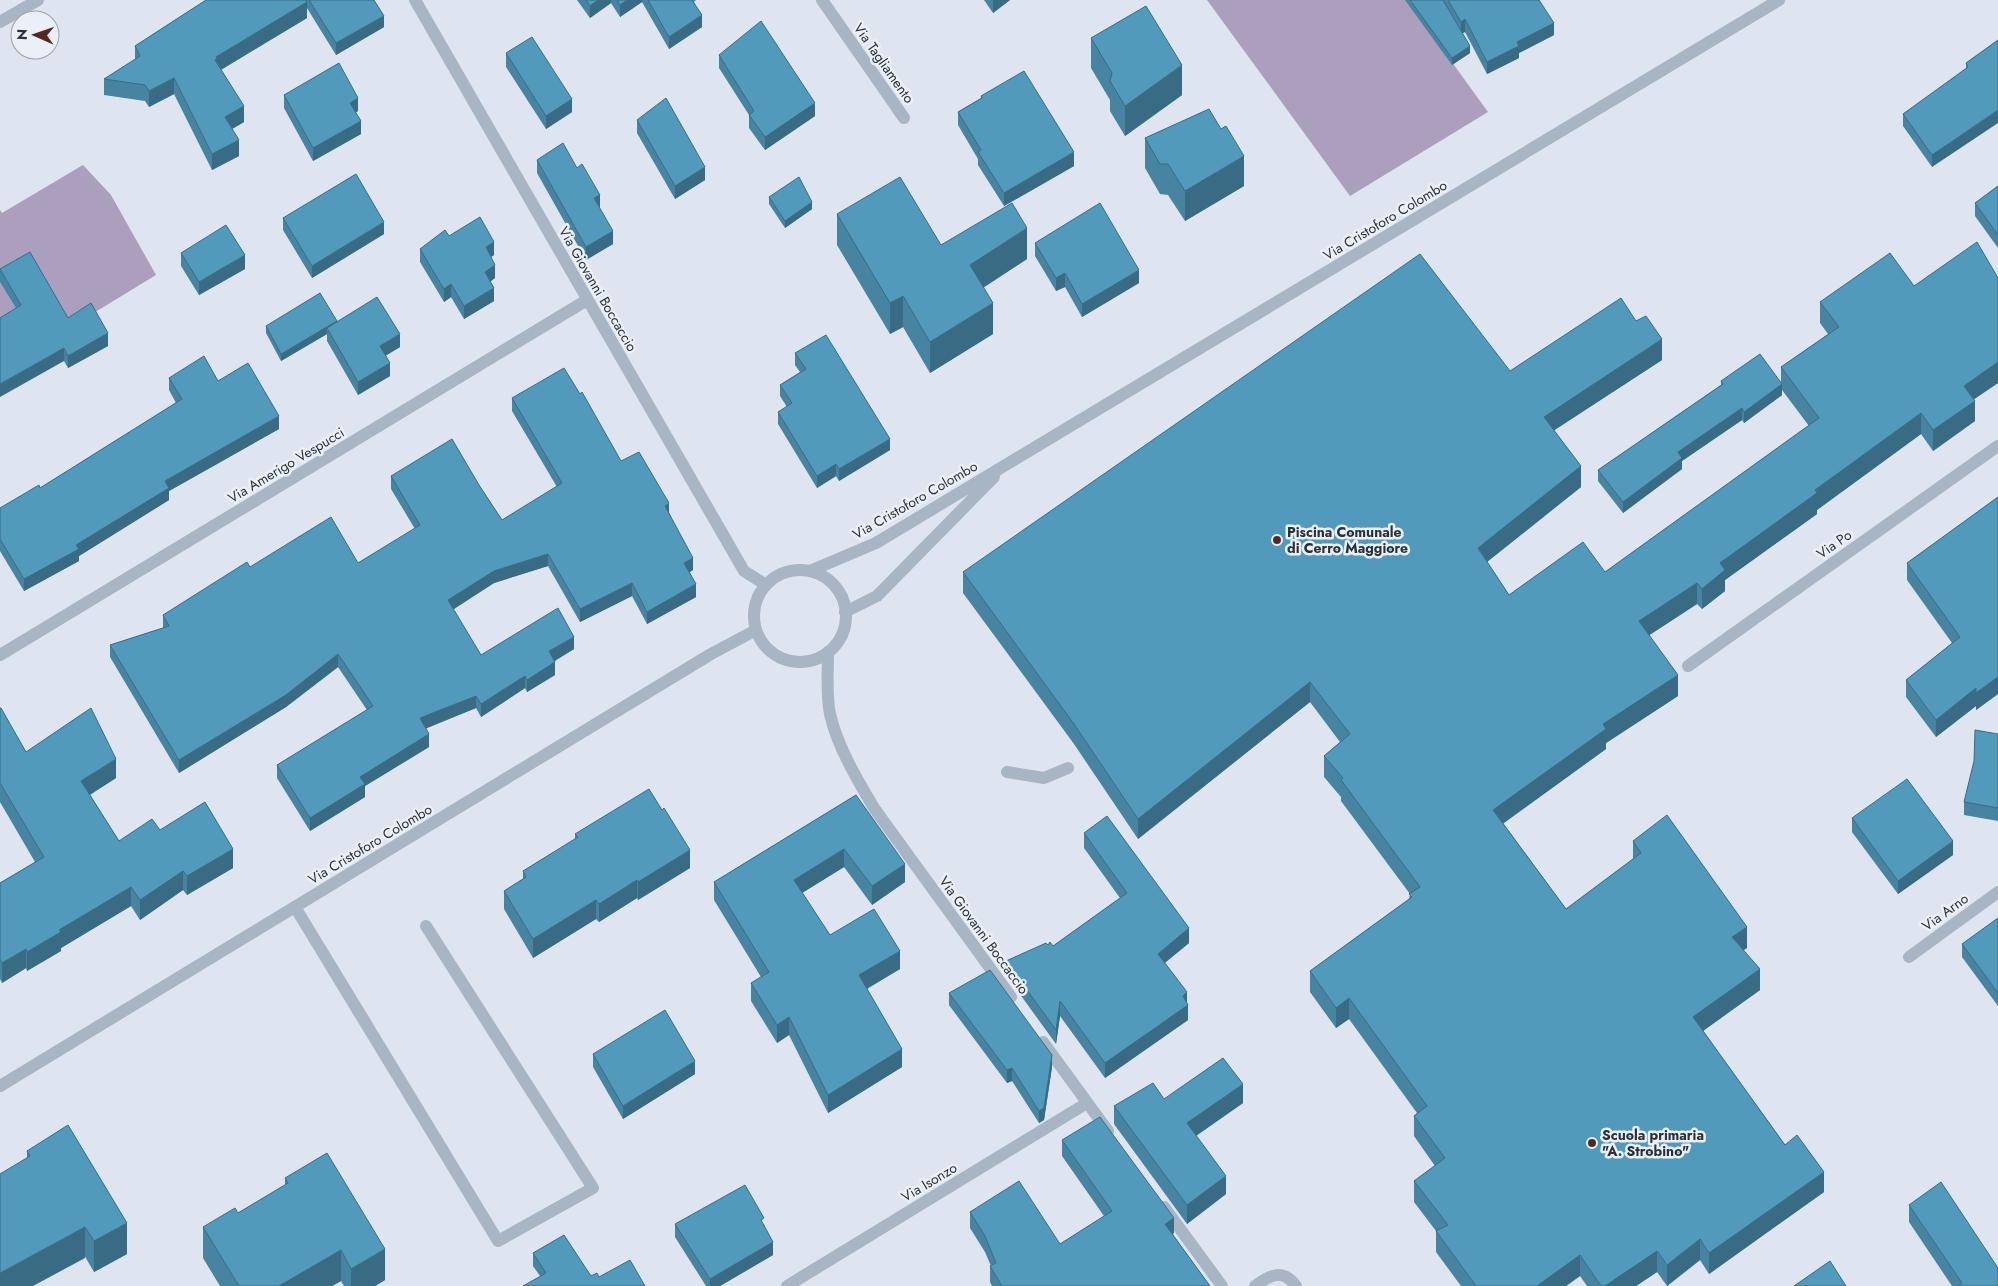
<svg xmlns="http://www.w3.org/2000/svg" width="1998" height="1286" font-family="Jost,sans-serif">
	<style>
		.green { fill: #ac9fbe }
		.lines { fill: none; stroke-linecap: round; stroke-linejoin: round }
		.service { stroke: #a8b5c5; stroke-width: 12 }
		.minor { stroke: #a8b5c5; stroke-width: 12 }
		.tertiary { stroke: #a8b5c5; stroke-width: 12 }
		.wall { fill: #4684a2 }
		.shaded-wall { fill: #396c84 }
		.building { fill: #519abc; stroke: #396c84 }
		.poi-dot { fill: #542922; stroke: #eaeff8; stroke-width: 2 }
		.labels { text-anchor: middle; stroke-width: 5; stroke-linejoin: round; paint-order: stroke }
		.street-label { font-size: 14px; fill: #293136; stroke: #eaeff8 }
		.poi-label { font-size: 14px; font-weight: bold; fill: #293136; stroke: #eaeff8; text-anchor: start }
	</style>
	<rect width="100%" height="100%" fill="#dee5f0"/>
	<!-- green -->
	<path class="green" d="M1207,0H1407L1488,112L1350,196Z
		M83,165L111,195L156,275L0,370V210L2,213Z"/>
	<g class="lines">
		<!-- service -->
		<path class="service" d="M1007,772L1044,778L1068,768
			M295,907L498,1241L593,1188L426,926
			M1255,1286C1270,1275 1283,1268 1296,1286"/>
		<!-- minor -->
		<path class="minor" d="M415,0L744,571L766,585
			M822,0L904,118
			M0,22L38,0
			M828,652C828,673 826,694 830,714C837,746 858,781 874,808L1011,997
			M0,655L587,300
			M1688,666L1998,446
			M1909,957L1998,892
			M1043,1042L1108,1131
			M1164,1207L1222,1286
			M787,1286L1087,1103"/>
		<!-- tertiary -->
		<path class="tertiary" d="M754 616a46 46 0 1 1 92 0a46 46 0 1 1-92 0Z
			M810,571L876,543L1779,0
			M845,612L877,596L994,477
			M0,1086L711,654L756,630"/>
	</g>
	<!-- wall -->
	<path class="wall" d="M206,0H374L384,27L336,55L307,8V18L221,70L244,122L232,129L239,156L212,170L174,94L149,107L145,101L104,95V79L135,60V46Z
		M577,0H696L694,2L702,27L669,49L642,2L620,17L611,3L590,18Z
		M984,0H1010L993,13Z
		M1405,0H1539L1554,35L1519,53V58L1487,74L1465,32L1462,33L1470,53L1452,65Z
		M1091,38L1182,95L1125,136L1110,111V100L1091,68Z
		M1998,40L1932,167L1903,126V114L1966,69V63Z
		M506,53L572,112L546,129L506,67Z
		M719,55L815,116L765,150L749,128V115L719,68Z
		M284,95L358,111L356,112L361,134L313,161L284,108Z
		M981,96L1074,166L1004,206L978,165V159L958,125V112L981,98Z
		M637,120L705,180L675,199L637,133Z
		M1145,138L1244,186L1185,221L1168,195L1160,194L1145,168Z
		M537,160L577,168L613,244L586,260L537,173Z
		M1998,186V248L1975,216V203Z
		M769,197L812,209L785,228L769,204Z
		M837,214L941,245L1027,259L983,288L993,334L930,373L903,327L890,334L837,245Z
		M283,218L384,234L312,278L283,230Z
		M449,236L494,255L491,257L495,278L490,281L494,301L464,319L451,297L444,302L420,262V249Z
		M1035,243L1139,283L1082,317L1065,287L1056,291L1035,256Z
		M181,253L245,269L199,295L181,266Z
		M0,269L68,318L108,346L68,368L64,361L16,308L0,282Z
		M1914,286L1998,383L1974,399L1975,421L1933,451L1921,434L1817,510V514L1725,580V591L1702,609L1697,604L1649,635L1678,696L1606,743V749L1503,823L1566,909L1633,859V841L1747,948L1743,950L1760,990L1703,1031L1785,1145L1824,1192L1709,1274L1700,1260L1667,1286L1657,1272L1636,1286H1587L1580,1276L1566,1286H1461L1436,1252V1231L1414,1202V1181L1435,1166L1414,1136V1116L1417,1113L1349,1019L1336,1028L1310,992V971L1409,899L1410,894L1341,801V797L1324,777V756L1340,742L1310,702L1138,839L1074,744L963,593V572L1510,371L1662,360L1554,430L1581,487L1487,562L1509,595L1605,572L1809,426L1782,390V395L1744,423L1742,420L1682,461V469L1623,513L1598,481V470L1721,385V381L1781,382V367L1828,334L1820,323V302Z
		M337,321L400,347L385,356L390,376L358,395L327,341V334L281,361L266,333V326Z
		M795,353L890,450L839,481L836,476L817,488L778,424V412L787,407L780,396V385L800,372L795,365Z
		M169,378L218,381L279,429L169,491V500L79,556V561L24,591L0,551V508L40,488L176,403L169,390Z
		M512,398L621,461L669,512L693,570L690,572L696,597L647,624L632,596L580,622L548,566L494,583L453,609L481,655L574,649L555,661V675L527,692L525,688L481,717L476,708L426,728L429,747L365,786V797L310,831L277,778V765L367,710L338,667L286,707L179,773L110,657V645L163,628V615L250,567L358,563L415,529L391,489V476L479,485L502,520L557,487L512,411Z
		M1998,497V694L1976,710V706L1936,737L1906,697V680L1952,643L1907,580V563Z
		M0,708L26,752L116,778L90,795L119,841L160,830L233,868L187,895L183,890L140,920L131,906L61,948V951L27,971L26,968L2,983L0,979V883L35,862L0,802Z
		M1998,734V821L1964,815V802Z
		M856,795L905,882L872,905L844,867L802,893L830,935L900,969L867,989L902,1067L828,1113L789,1035L777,1043L751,1001V983L761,977L714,900V882Z
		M1852,818L1953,855L1898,894L1852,832Z
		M1084,833L1189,943L1165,963L1187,1003L1188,1020L1105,1078L1060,1016L1056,1044L1006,975V961L1048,945L1053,946L1120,898L1084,848Z
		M575,834L690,868L638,900L637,898L599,922L596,919L533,958L504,909V891L523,879V871L575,839Z
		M1998,918V1006L1962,957V944Z
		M949,993L1052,1067L1044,1120L1039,1123L1012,1081L1007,1083L949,1005Z
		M593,1054L695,1074L623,1119L593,1067Z
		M1164,1099L1243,1103L1196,1136L1226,1194L1187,1224L1114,1124V1106Z
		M1062,1140L1174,1233L1172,1235L1210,1286H992L990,1282V1266H991L985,1252L970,1228V1212L1060,1244L1104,1216L1062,1156Z
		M27,1151L127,1254L94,1272L27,1157Z
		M285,1178L385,1280L375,1286H344L341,1281L332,1286H220L203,1258V1227L238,1213L285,1185Z
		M1909,1205L1998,1286H1952L1909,1222Z
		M675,1224H764L773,1255L720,1286H706L675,1237Z
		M533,1253L591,1276L645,1286L540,1276L533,1266Z"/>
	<!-- shaded-wall -->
	<path class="shaded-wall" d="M598,0H611V3L590,18V6Z
		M627,0H642V2L620,17V5Z
		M993,0H1010L993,13Z
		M307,2V18L217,72L215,60L216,57Z
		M702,15V27L669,49V37Z
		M384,16V27L336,55V43Z
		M1465,19V32L1461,34V22Z
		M1554,23V35L1519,53V58L1487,74V62L1517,42Z
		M1470,46V53L1452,65V58Z
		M1182,65V95L1125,136V106Z
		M174,78V94L149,107V91Z
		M358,98V111L350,116V103Z
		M572,99V112L546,129V116Z
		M815,103V116L765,150V137Z
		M244,106V122L225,133V117Z
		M1998,110V123L1932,167V155Z
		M361,121V134L313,161V148Z
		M239,140V156L212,170V154Z
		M1074,152V166L1004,206V193Z
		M1244,156V186L1185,221V191Z
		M705,167V180L675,199V186Z
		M600,195V208L594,198Z
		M812,202V209L785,228V221Z
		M384,222V234L312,278V266Z
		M1027,228V259L970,296V265Z
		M613,231V244L586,260V247Z
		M494,242V255L486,260V247Z
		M245,255V269L199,295V282Z
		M495,265V278L485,286V272Z
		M1139,270V283L1082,317V304Z
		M1065,273V287L1056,291V278Z
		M451,284V297L444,302V289Z
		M494,288V301L464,319V306Z
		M903,296V327L890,334V303Z
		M993,303V334L930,373V342Z
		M337,321L327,328V334L281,361V354Z
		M108,333V346L68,368V356Z
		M400,334V347L380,359V346Z
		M1662,339V360L1544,437V417Z
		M64,348V361L0,397V384Z
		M1998,362V383L1964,406V386Z
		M390,363V376L358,395V382Z
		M1782,384V395L1744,423V412Z
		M1975,401V421L1933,451V430Z
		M1742,408V420L1682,461V469L1623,513V502L1678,452Z
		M1921,413V434L1817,510V514L1725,580V591L1702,609V589L1720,563L1815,490Z
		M279,416V429L169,491V500L79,556V561L24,591V579L76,545L165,481Z
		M890,439V450L839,481V469Z
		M836,464V476L817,488V476Z
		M1581,466V487L1478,569V548Z
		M669,503V516L665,506Z
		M548,554V566L494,583L448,613V600L494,571Z
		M693,558V570L684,575V563Z
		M632,583V596L580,622V609Z
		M1697,583V604L1639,642V621Z
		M696,584V597L647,624V612Z
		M574,637V649L549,664V651Z
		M338,654V667L286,707L179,773V760Z
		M555,662V675L527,692V680Z
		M1678,675V696L1606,743V749L1493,831V810L1603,724Z
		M525,676V688L481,717V704Z
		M1998,677V694L1976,710V706L1936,737V720L1976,688Z
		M1310,682V702L1138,839V819Z
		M476,696V708L420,731V718Z
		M429,734V747L365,786V797L310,831V818L360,777Z
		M116,759V778L81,800V781Z
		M1953,841V855L1898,894V881Z
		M233,849V868L187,895V876Z
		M844,849V867L794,898V880Z
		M690,850V868L638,900V882Z
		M905,864V882L872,905V886Z
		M183,871V890L140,920V900Z
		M637,880V898L599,922V904Z
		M131,887V906L61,948V951L27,971V952L59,930Z
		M596,900V919L533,958V939Z
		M1747,927V948L1732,958V937Z
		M1189,928V943L1158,968V954Z
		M26,949V968L2,983V963Z
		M900,951V969L859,993V975Z
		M1760,969V990L1693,1038V1017Z
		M1187,992V1006L1188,1005V1020L1105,1078V1063Z
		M1349,998V1019L1336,1028V1008Z
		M1060,1001V1016L1056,1044V1030Z
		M789,1017V1035L777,1043V1025Z
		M902,1049V1067L828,1113V1095Z
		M1052,1055V1067L1044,1120L1039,1123V1111Z
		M695,1061V1074L623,1119V1106Z
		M1012,1068V1081L1007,1083V1070Z
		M1243,1084V1103L1187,1142V1123Z
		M1824,1172V1192L1709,1274V1253Z
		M1226,1176V1194L1187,1224V1205Z
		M1174,1218V1233L1165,1240V1224Z
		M127,1223V1254L94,1272V1241Z
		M85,1227V1258L33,1286H0V1273Z
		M1700,1239V1260L1667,1286V1265Z
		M773,1242V1255L720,1286H710V1279Z
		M385,1249V1280L375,1286H351V1269Z
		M341,1250V1281L332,1286H279Z
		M1657,1251V1272L1636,1286H1605Z
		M1580,1255V1276L1566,1286H1537Z"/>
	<!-- building -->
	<path class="building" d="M206,0H306L307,2L216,57L217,59L215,60L244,106L225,117L239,140L212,154L174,78L149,91L145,85L104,79L140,56L135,46Z
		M309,0H374L384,16L336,43Z
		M586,0H598L590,6Z
		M617,0H627L620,5Z
		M648,0H692L702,15L669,37Z
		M1410,0H1443L1470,46L1452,58Z
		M1448,0H1539L1554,23L1517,42L1519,46L1487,62L1465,19L1461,22Z
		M1146,6L1182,65L1125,106L1110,81L1112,73L1091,38Z
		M761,21L815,103L765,137L749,115L754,111L719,55Z
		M532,37L572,99L546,116L506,53Z
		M1998,40V110L1932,155L1903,114L1968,67L1966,63Z
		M339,63L358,98L350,103L361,121L313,148L284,95Z
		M1024,71L1074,152L1004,193L978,152L981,150L958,112L982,98L981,96Z
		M666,98L705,167L675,186L637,120Z
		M1209,109L1221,129L1226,126L1244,156L1185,191L1168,164H1160L1145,138Z
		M563,143L577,168L582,164L600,195L594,198L613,231L586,247L537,160Z
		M356,174L384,222L312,266L283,218Z
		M799,177L812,202L785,221L769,197Z
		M900,177L941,245L1012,203L1027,228L970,265L993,303L930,342L903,296L890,303L837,214Z
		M1998,186V235L1975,203Z
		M1100,203L1139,270L1082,304L1065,273L1056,278L1035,243Z
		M480,217L494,242L486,247L495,265L485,272L494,288L464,306L451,284L444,289L420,249L445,230L449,236Z
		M226,225L245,255L199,282L181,253Z
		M1977,242L1998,278V362L1964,386L1975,401L1933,430L1921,413L1815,490L1817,493L1720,563L1725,570L1702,589L1697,583L1639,621L1678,675L1603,724L1606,729L1493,810L1566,909L1641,853L1633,841L1667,815L1747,927L1732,937L1760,969L1693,1017L1785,1145L1797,1135L1824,1172L1709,1253L1700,1239L1667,1265L1657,1251L1605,1286H1601L1580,1255L1537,1286H1476L1436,1231L1448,1225L1414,1181L1445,1158L1414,1116L1427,1106L1349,998L1336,1008L1310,971L1412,897L1409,894L1420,887L1341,780L1343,778L1324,756L1350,734L1310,682L1138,819L1074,724L963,572L1420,254L1510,371L1621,298L1636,321L1646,316L1662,339L1544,417L1581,466L1478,548L1509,595L1583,542L1605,572L1819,418L1781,367L1839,327L1820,302L1890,253L1914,286Z
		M30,252L68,318L91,303L108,333L68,356L64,348L0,384V318L21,305L0,269Z
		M320,293L337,321L281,354L266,326Z
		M377,297L400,334L380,346L390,363L358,382L327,328Z
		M826,335L890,439L839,469L836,464L817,476L778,412L792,403L780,385L806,369L795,353Z
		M1760,354L1782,384L1744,412L1742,408L1678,452L1682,458L1623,502L1598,470L1723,384L1721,381Z
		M204,356L218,381L248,363L279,416L165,481L169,488L76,545L79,549L24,579L0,539V508L39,485L40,488L182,399L169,378Z
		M564,368L580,394L582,392L621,461L639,452L669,503L665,506L693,558L684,563L696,584L647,612L632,583L580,609L548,554L494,571L448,600L481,655L558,608L574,637L549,651L555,662L527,680L525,676L481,704L476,696L420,718L429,734L360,777L365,784L310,818L277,765L373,706L338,654L286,695L179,760L110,645L169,626L163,615L247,562L250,567L331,517L358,563L420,525L391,476L452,439L479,485L502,520L562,483L512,398Z
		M1998,497V677L1976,693V688L1936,720L1906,680L1960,637L1907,563Z
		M0,708H1L26,752L91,708L116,759L81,781L119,841L152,819L160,830L205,802L233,849L187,876L183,871L140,900L131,887L59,930L61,932L27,952L26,949L2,963L0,960V883L44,857L0,783Z
		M1975,730L1998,734V808L1964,802L1974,761Z
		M1907,779L1953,841L1898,881L1852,818Z
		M649,789L662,810L664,808L690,850L638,882L637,880L599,904L596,900L533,939L504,891L526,877L523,871L578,837L575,834Z
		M856,795L905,864L872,886L844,849L794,880L830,935L874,909L900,951L859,975L902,1049L828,1095L789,1017L777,1025L751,983L769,972L714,882Z
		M1107,816L1189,928L1158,954L1187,992L1183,996L1188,1005L1105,1063L1060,1001L1056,1030L1006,961L1046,943L1048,945L1050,942L1053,946L1127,893L1084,833Z
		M1998,918V993L1962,944Z
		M990,970L1052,1055L1044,1108L1039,1111L1012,1068L1007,1070L949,993Z
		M665,1010L695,1061L623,1106L593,1054Z
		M1223,1058L1243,1084L1187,1123L1226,1176L1187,1205L1114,1106L1153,1083L1164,1099Z
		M1100,1117L1174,1218L1165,1224L1210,1286H1002L990,1266L996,1263L985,1236L970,1212L1019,1181L1060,1244L1112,1211L1062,1140Z
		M68,1125L127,1223L94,1241L85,1227L0,1273V1174L30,1156L27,1151Z
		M327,1153L385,1249L351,1269L341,1250L279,1286H239L203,1227L235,1208L238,1213L288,1183L285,1178Z
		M1941,1182L1998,1268V1286H1958L1962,1283L1909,1205Z
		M745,1185L764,1218L761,1220L773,1242L710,1279L675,1224Z
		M564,1235L591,1276L597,1273L599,1277L630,1260L645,1286H523L546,1273L533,1253Z
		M1830,1261L1846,1286H1794Z"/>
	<!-- markers -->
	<g class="poi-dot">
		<circle cx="1277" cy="540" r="5"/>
		<circle cx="1592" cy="1143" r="5"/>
	</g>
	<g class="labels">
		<!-- street labels -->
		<g class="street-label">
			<text transform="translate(884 63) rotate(55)" y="5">Via Tagliamento</text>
			<text transform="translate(1385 220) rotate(-31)" y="5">Via Cristoforo Colombo</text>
			<text transform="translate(598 289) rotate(60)" y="5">Via Giovanni Boccaccio</text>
			<text transform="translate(286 465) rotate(-31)" y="5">Via Amerigo Vespucci</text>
			<text transform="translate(915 500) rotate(-30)" y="5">Via Cristoforo Colombo</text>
			<text transform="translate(1834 544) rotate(-35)" y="5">Via Po</text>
			<text transform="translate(370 844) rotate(-31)" y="5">Via Cristoforo Colombo</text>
			<text transform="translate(1945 912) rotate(-36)" y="5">Via Arno</text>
			<text transform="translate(984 935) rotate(54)" y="5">Via Giovanni Boccaccio</text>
			<text transform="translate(929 1182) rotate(-31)" y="5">Via Isonzo</text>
		</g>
		<!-- poi labels -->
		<g class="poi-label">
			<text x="1287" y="537">Piscina Comunale<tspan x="1287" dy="16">di Cerro Maggiore</tspan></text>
			<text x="1602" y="1140">Scuola primaria<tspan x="1602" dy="16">"A. Strobino"</tspan></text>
		</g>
	</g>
	<!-- north arrow -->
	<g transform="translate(35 35) rotate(272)"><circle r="24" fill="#eaeff8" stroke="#9da3aa"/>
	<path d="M0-4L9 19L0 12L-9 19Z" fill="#542922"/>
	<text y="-8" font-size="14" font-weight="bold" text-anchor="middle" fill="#293136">N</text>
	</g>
</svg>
